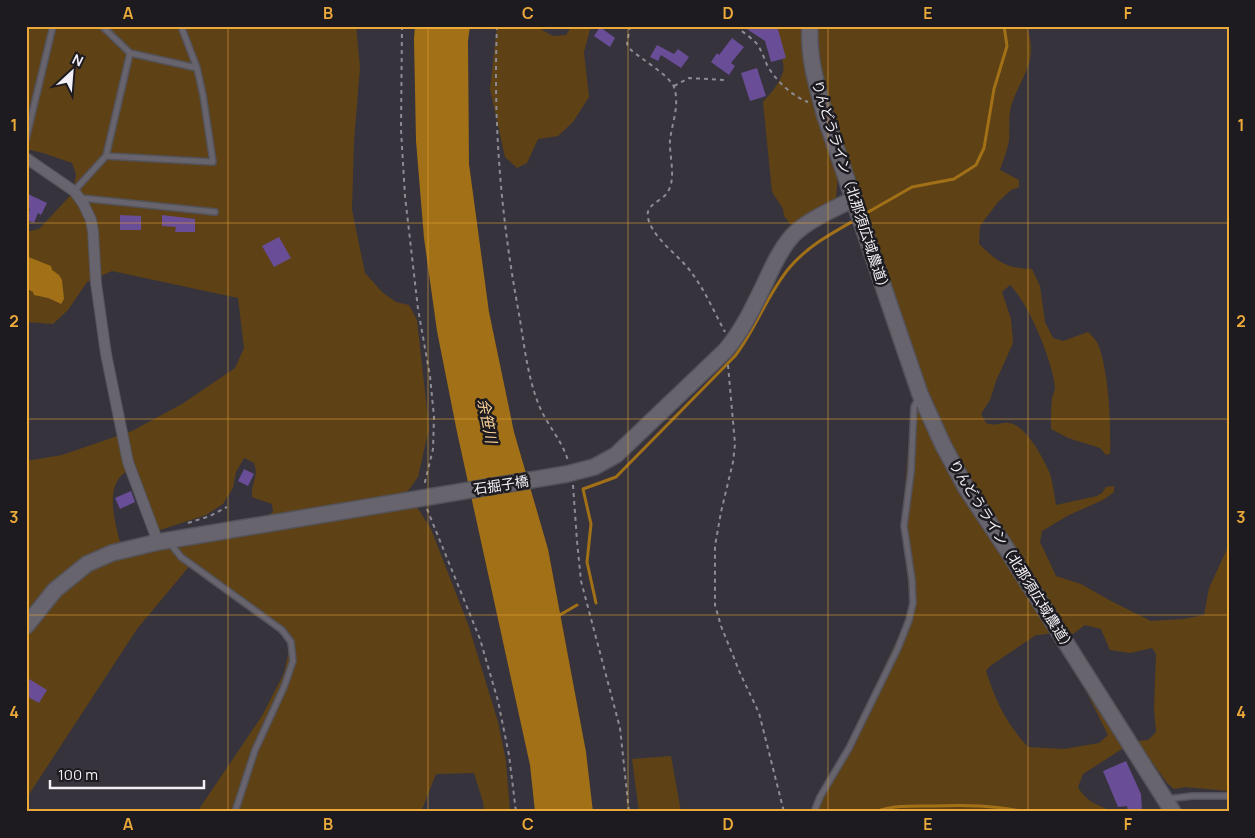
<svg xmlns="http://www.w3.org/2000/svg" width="1255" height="838" font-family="Manrope,'Noto Sans JP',sans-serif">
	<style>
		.green { fill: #5e4216; fill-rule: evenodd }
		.water { fill: #a27016 }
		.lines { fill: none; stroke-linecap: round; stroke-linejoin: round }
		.stream { stroke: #a27016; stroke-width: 3 }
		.building { fill: #694d96 }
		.lane-casing { stroke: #54525a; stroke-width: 8 }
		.street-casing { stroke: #54525a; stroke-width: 12 }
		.secondary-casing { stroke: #54525a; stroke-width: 18 }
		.path { stroke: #8d8b93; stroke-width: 2; stroke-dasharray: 4 4; stroke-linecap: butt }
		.lane { stroke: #67646e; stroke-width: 5 }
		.street { stroke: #67646e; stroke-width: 10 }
		.secondary { stroke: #67646e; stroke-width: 15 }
		.grid { fill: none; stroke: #eba93a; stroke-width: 1; stroke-opacity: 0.55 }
		.labels { text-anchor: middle; stroke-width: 5; stroke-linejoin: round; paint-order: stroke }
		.street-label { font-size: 14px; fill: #f2f0f6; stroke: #1d1b20 }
		.water-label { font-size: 15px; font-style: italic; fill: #fad197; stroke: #1d1b20 }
		.neatline { fill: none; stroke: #eba93a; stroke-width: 2 }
		.grid-label { font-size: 16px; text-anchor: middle; font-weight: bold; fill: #eba93a }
	</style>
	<rect width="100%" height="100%" fill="#36333c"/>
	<!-- green -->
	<path class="green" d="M26,26H356L360,67L354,142L352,210L365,273L382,292L396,302L409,305L417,320L429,428L418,477L408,491L350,506L316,512L321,523L417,507L431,529L469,627L498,722L506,761L510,812H484L483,802L474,773L436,774L421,812H197L262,716L284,673L292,636L192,563L137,629L26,799V461L62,455L132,431L182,404L235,368L244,348L238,298L112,271L87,282L68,310L53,324L26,322V288L61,304L63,292L59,275L26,256V232L39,229L69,197L74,187L76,174L72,163L43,153L26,149ZM244,458L254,463C259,478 251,482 252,497L272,504L273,512L251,529L123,553C117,529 99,479 133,469L157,531L206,515L223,504L233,488L236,472Z
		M497,26H535L553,36L566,35L572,26H591L584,52L589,97L573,122L558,136L538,139L527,163L517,168L505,157L490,89Z
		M769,26H1026C1040,59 1022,75 1012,103C1008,114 1010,129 1009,141C1007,151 1003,161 1000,170L1019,180V187L1011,190L998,202L980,226L979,244C998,262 1005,268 1032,269L1040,286L1045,322L1053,338L1063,341L1088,332C1092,336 1096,340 1098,344C1109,372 1111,424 1110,454L1106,455L1100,448L1068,438L1051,429C1051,419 1051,408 1052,398C1053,394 1055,391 1055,387C1052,360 1029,304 1010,285L1002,292L1011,319L1013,343L996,381L990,400L981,414L986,423C998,427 1000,422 1009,423C1026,425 1044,459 1050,474C1053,484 1054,494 1056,505L1097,496L1102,493L1106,487L1114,486V492L1103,500L1069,515L1042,531L1040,542L1056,576L1081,584L1111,601L1151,621L1183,619L1204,615L1209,588L1229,545V791L1185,787L1174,789L1167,783L1137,741L1148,740L1156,732L1154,708L1156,654L1152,648L1130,653L1110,650L1101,629L1085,625L1073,634C1058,629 1051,635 1036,635L990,666L986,671C996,702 1006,723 1028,747L1064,749L1099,743L1108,735L1087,693L1121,744L1122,749L1083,774L1078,787C1086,802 1098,805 1114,812H817L822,799L854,745L858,723L903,627L910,604L902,522L912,405L920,386L838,175L836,198L820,210L792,226L784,216L783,209L772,192L763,102C770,94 780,83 783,72C786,60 775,37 769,26Z
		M671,756L681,812H639L632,759Z"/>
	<!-- water -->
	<path class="water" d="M415,26H470L468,41L469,164L489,312L514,432L548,549L586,752L593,812H535L530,765L457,432L437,331L424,238L416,141L414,39Z
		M26,256L51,266L52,270L59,275L62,280L64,299L61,304L48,298L34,295L33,292L26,288Z"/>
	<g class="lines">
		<!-- stream -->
		<path class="stream" d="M863,215L912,187L954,179L976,165L984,148L994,89L1007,46L1004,26
			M596,603L587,562L591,524L583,489L616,477L735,356C756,329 767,294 790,267C808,246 832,233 855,220
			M558,616L577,605
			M875,812C894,805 913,806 933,806C964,805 995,805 1025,812"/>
	</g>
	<!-- building -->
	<path class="building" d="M742,26H777L786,58L771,62L765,41Z
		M600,27L615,38L610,47L594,36Z
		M732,38L744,47L731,63L735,66L729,75L711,62L717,53L719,55Z
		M657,45L674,54L678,49L689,57L681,68L661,55L658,61L650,57Z
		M757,68L766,96L750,101L741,73Z
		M26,193L47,203L41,215L38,213L34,223L26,220L30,209L26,207Z
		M120,215L141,216V230H120Z
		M162,215L195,219V232H175L176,227L162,226Z
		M279,237L291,258L274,267L262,246Z
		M244,469L254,474L248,486L238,481Z
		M131,491L135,502L120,509L115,498Z
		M29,679L47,690L39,703L26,696V684Z
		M1126,761L1141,794L1142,811L1128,812L1127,806L1118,807L1103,771Z"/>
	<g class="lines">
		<!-- lane casing -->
		<g class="lane-casing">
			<path id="lane" d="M102,26L130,53L197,68
				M26,139L53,26
				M106,156L213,162L203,95L197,68L181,26
				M74,191L106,156L130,53
				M81,198L215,212
				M169,542L181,557L282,630L291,642L293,661L284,687L255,750L235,812
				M1167,799L1192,796H1229
				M814,812L820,797L849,748L898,648L909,620L913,603L912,580L904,526L911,472L914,407L918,399"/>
		</g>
		<!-- street casing -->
		<g class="street-casing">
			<path id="street" d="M26,158L74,191L83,203L91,220L93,231L96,283L106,354L128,462L158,542"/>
		</g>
		<!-- secondary casing -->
		<g class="secondary-casing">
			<path id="secondary" d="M810,26C808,58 817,86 825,116L920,394L943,445L966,488L1006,548L1173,812
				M26,626L55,590L87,564L112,553L158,542L567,474L594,467L616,455L725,351C743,330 754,306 766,281C773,265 781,248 793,235C809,219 833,210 853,199"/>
		</g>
		<!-- path -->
		<path class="path" d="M402,26L401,130L405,196L418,309L430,376L434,417L433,449L424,486
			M497,26C493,124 501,218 519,314C524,343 527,373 537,400C544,422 562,439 568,461
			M630,26L627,44L631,50C641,59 669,75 674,87C680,105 672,123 670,140C669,156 677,179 667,193C661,202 645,204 648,218C653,239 679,255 691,272C705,290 714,312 725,332
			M736,26C742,32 751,37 757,44C762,51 764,58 767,65C776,81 792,96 808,102
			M674,86L689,78L725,80
			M728,365L735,444L733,462L721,512L715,546V605L721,626L740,673L759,713L784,812
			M573,485L577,541L581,581L620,728L629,812
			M427,509L480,639L498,701L509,755L516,812
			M188,523L210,516L227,507"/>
		<!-- lane -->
		<use href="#lane" class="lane"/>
		<!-- street -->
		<use href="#street" class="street"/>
		<!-- secondary -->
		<use href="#secondary" class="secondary"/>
	</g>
	<!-- grid -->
	<path class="grid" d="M228,26V812M428,26V812M628,26V812M828,26V812M1028,26V812M26,223H1229M26,419H1229M26,615H1229"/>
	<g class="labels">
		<!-- street labels -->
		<g class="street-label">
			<text transform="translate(851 187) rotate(72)" y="5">りんどうライン（北那須広域農道）</text>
			<text transform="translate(501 485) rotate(-9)" y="5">石掘子橋</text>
			<text transform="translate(1012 556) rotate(58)" y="5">りんどうライン（北那須広域農道）</text>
		</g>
		<!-- water labels -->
		<g class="water-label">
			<text transform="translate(487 421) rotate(79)" y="5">余笹川</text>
		</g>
	</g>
	<!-- border -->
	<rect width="1255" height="838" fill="none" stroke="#1d1b20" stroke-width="55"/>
	<!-- north arrow -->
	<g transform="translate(72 72) rotate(26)" stroke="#1d1b20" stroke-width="4" paint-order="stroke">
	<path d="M0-4L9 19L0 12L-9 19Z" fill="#f2f0f6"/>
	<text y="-8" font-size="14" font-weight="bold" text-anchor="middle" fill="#f2f0f6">N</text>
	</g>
	<!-- scale -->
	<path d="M50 780v8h154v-8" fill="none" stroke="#f2f0f6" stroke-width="2.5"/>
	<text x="58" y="780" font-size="15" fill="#f2f0f6" stroke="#1d1b20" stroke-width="4" paint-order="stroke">100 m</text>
	<rect x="28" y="28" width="1200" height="782" class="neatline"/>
	<g class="grid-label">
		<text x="128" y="19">A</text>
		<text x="328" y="19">B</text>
		<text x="528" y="19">C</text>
		<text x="728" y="19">D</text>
		<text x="928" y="19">E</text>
		<text x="1128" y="19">F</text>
		<text x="14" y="131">1</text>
		<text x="1241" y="131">1</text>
		<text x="14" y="327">2</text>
		<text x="1241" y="327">2</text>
		<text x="14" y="523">3</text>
		<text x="1241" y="523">3</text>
		<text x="14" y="718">4</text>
		<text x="1241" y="718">4</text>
		<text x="128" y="830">A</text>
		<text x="328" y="830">B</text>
		<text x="528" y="830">C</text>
		<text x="728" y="830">D</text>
		<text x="928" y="830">E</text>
		<text x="1128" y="830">F</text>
	</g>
</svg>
